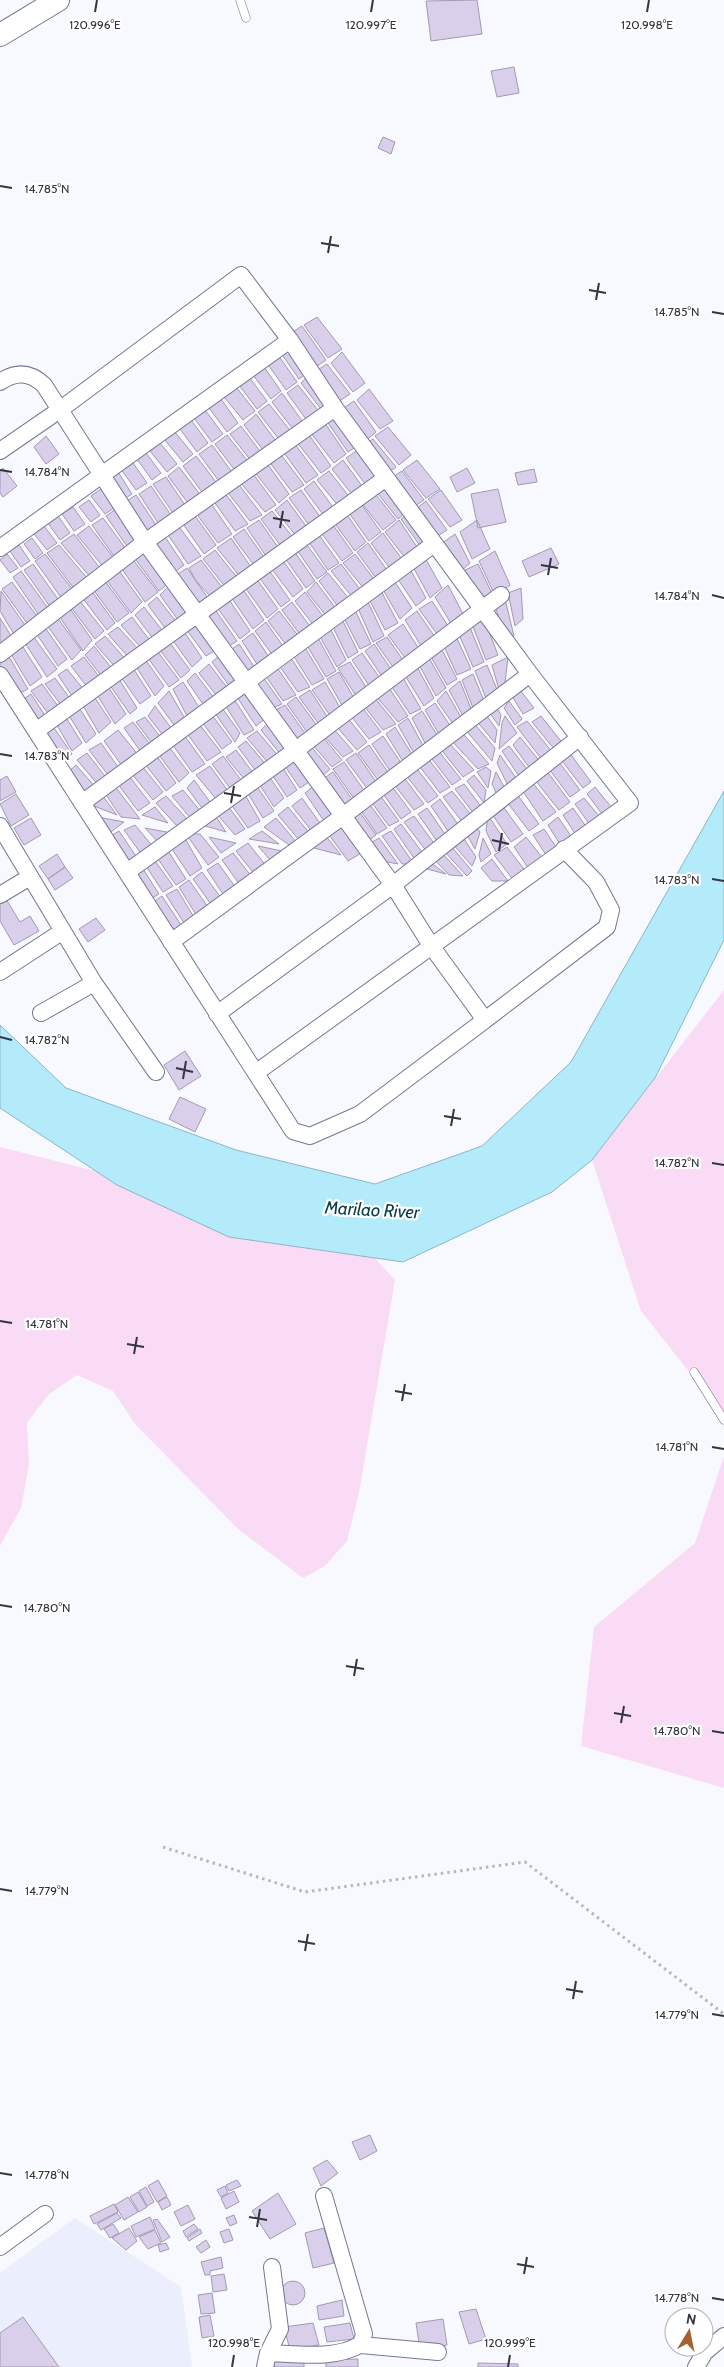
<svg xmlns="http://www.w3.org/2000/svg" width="724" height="2367" font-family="Cabin,sans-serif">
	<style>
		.built { fill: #ebeffd }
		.green { fill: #f9dbf5 }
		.water { fill: #b4ebfa; stroke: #8db5c2 }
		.building { fill: #d9cfeb; stroke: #a299b3 }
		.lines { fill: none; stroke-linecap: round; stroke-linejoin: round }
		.service-casing { stroke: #727992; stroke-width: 9 }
		.minor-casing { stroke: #727992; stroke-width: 18 }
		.secondary-casing { stroke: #727992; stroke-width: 24 }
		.path { stroke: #b6b8bf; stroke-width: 3; stroke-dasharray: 2.5 4; stroke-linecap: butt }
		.service { stroke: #fff; stroke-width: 8 }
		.minor { stroke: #fff; stroke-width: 16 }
		.secondary { stroke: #fff; stroke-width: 22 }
		.ticks { fill: none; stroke: #333640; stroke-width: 2 }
		.labels { text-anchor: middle; stroke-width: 4.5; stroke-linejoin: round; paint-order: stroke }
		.water-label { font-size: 18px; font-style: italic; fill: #083c46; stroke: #fff }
		.ticks-label { font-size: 12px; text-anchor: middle; fill: #333640; stroke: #fff; stroke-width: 4.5; stroke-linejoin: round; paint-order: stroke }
	</style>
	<rect width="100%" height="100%" fill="#f7f9ff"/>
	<!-- built -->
	<path class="built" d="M75,2218L181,2287L192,2367H0V2273Z"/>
	<!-- green -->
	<path class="green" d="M724,990V1416L641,1311L592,1160Z
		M0,1147L144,1183L360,1242L395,1280L359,1493L347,1541L325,1566L303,1578L238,1529L135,1424L113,1391L77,1375L48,1395L27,1423L29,1465L21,1508L0,1546Z
		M724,1456V1788L581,1746L594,1627L695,1543Z"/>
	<!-- water -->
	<path class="water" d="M724,791V940L655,1078L592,1160L552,1192L403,1262L229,1237L117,1185L0,1108V1025L66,1088L236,1150L375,1184L482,1146L571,1062Z"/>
	<!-- building -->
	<path class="building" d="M477,0L482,34L431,41L426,1Z
		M514,67L519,93L497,97L491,71Z
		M383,137L395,142L391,154L378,148Z
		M317,317L342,349L328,358L304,325Z
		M302,326L326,360L313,369L291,333Z
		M289,348L307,373L299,379L281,353Z
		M342,352L365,383L353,392L331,363Z
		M278,355L297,382L286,390L267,363Z
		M327,364L350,394L338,402L316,371Z
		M264,367L281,391L271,399L253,375Z
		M309,375L332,407L324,413L301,383Z
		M249,377L267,401L257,409L239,385Z
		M298,385L321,414L308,422L287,393Z
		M236,387L255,411L243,420L224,397Z
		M369,389L393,421L380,429L357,400Z
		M282,393L305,425L295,432L272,402Z
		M221,399L238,423L227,432L209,408Z
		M354,401L376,432L364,442L341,410Z
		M269,404L293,434L281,442L258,412Z
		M205,410L223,434L212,442L194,418Z
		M337,412L360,444L348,452L326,420Z
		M256,414L278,444L266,454L244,425Z
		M191,420L208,443L197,452L180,429Z
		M324,422L346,454L334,463L310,432Z
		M241,426L263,455L252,462L230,434Z
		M388,427L411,455L399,465L375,436Z
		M174,431L193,454L183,462L164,439Z
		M307,432L331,466L321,473L296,441Z
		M227,435L250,464L237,473L215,444Z
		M46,436L59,454L46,464L34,447Z
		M373,439L396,467L386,474L364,445Z
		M160,443L177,464L167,472L150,451Z
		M294,443L318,475L306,483L282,450Z
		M212,445L235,476L221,484L199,454Z
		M358,450L381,479L368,488L346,458Z
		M279,452L304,485L292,492L268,460Z
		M146,453L161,473L152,480L137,459Z
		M196,456L219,486L204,495L183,466Z
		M131,460L147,483L136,490L120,468Z
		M343,460L365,490L354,497L332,469Z
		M417,460L440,489L426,498L403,470Z
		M266,462L289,494L279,503L253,470Z
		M179,467L202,497L190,506L168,476Z
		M3,468L17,486L3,497L0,493V471Z
		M467,468L475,483L457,492L450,477Z
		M534,469L537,482L518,485L515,473Z
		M251,471L276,505L265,512L239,481Z
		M329,471L351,499L340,508L317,480Z
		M402,471L424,500L412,508L390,479Z
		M118,472L132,494L121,501L107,479Z
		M166,477L187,508L175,516L153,484Z
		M388,480L409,510L398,519L375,490Z
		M314,481L335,510L325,517L304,489Z
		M237,482L262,515L250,521L226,490Z
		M151,486L173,518L160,526L139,494Z
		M101,489L114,508L105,514L91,496Z
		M498,489L506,522L478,528L471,494Z
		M301,490L323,521L312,529L289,498Z
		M441,490L462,520L450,527L428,499Z
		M373,491L396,520L383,530L360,501Z
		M224,492L248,524L235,531L213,500Z
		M136,495L158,528L145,536L122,504Z
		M89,500L100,515L91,522L79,507Z
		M287,500L309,530L297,537L275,510Z
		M359,501L381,532L369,541L347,510Z
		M426,501L447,530L436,537L416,509Z
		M210,502L232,534L218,543L195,512Z
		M73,507L85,524L74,531L62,514Z
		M116,509L140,541L129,549L106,516Z
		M272,511L295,540L283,549L261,519Z
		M345,512L366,542L355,551L333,521Z
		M193,513L216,545L204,554L181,521Z
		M411,513L431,541L421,547L401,519Z
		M58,516L70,533L60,540L48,523Z
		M103,518L126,549L116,559L92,525Z
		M259,520L280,550L268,559L247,528Z
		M399,520L419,550L406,559L385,532Z
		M477,520L490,549L472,559L460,532Z
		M331,522L353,553L342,561L320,531Z
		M177,524L201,556L188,564L166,532Z
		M44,526L57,543L47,550L34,534Z
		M89,526L116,561L105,569L77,535Z
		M244,529L266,560L256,568L233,537Z
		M317,532L339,563L328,570L307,539Z
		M383,533L404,562L391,570L371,543Z
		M74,534L103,572L91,578L61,543Z
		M163,534L184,565L172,574L150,542Z
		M455,534L470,563L459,573L441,544Z
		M32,538L43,553L35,559L24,544Z
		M231,538L253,570L241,578L217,548Z
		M304,541L327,572L317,579L295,547Z
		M368,543L389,573L378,581L357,552Z
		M19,545L30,561L21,567L10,551Z
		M59,545L88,579L75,590L47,553Z
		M144,548L170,582L159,591L133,556Z
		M551,548L559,564L529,577L522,561Z
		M215,550L239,580L227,589L203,559Z
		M294,551L315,581L306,588L285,558Z
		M495,551L510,585L495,596L479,561Z
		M7,554L18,568L10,573L0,560Z
		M45,554L73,590L63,600L35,561Z
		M355,554L376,582L365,590L343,563Z
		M424,556L442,588L430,598L412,565Z
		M131,557L158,592L145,602L119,565Z
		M282,559L303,589L293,597L271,568Z
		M201,560L225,591L213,599L196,581L189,568Z
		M33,564L60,602L51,608L24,570Z
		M341,564L362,592L353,598L331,571Z
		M478,564L494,598L482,605L463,571Z
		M409,567L426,598L416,606L397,578Z
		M117,568L142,602L131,613L105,578Z
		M187,568L210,601L198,609L175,576Z
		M268,569L290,600L281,607L258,576Z
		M21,571L50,611L40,617L13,577Z
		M328,573L350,600L339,608L319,581Z
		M256,578L278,609L267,618L244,586Z
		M393,579L412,608L400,619L382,588Z
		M104,580L129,613L117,622L92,588Z
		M12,582L39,619L29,626L2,589Z
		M316,582L337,610L327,617L307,592Z
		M170,585L192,614L180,623L160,595Z
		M448,585L465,618L453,627L435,597Z
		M242,588L264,620L253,629L231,597Z
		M521,588L523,619L515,626L508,593Z
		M380,589L398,623L385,630L368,597Z
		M91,590L115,623L107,630L81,596Z
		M1,591L27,628L15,636L0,611Z
		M305,592L325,619L314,626L295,601Z
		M504,595L514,636L507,640L494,604Z
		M157,597L177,623L167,631L148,605Z
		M228,598L250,631L240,639L216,606Z
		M79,600L104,631L95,639L70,606Z
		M367,600L384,636L373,642L357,606Z
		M432,601L450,629L439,637L419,609Z
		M292,602L312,629L301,636L282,610Z
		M69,607L92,640L83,651L59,616Z
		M144,607L165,634L155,641L135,615Z
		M214,608L237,641L226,648L202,615Z
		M354,608L371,644L360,649L343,616Z
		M279,611L300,638L287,646L268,621Z
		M417,611L437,640L423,649L405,620Z
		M483,616L498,655L486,660L472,624Z
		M57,617L81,650L72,660L46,624Z
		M132,617L151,642L142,649L121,625Z
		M341,617L358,652L348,658L332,625Z
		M0,618L13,639L3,645L0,640Z
		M196,621L216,650L206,656L186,629Z
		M266,622L285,649L274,657L255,631Z
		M403,624L421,652L408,662L388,635Z
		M469,625L484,662L473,667L458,632Z
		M44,626L67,659L58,666L36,633Z
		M329,626L346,660L337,667L319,635Z
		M118,627L139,650L129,658L108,634Z
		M183,630L202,658L192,667L172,639Z
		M253,633L271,660L260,669L242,641Z
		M455,634L471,669L457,675L443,644Z
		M33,636L57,669L47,677L23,640Z
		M105,636L127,661L117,669L95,644Z
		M317,636L336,671L326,677L306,644Z
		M387,637L405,663L395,670L376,643Z
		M170,643L190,670L181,678L160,650Z
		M239,644L257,671L247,677L228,652Z
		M374,644L393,672L383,678L365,651Z
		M94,646L114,671L103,678L85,655Z
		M304,646L324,679L312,685L293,655Z
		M440,646L457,679L447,685L430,655Z
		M23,647L42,677L30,686L11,654Z
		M158,652L179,680L169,687L148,658Z
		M362,653L382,681L370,687L352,660Z
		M221,654L241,682L232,690L212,662Z
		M8,655L28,689L18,694L0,666V660Z
		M289,655L310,687L298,692L278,664Z
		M428,656L446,688L436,696L418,663Z
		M84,657L101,679L88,688L71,666Z
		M508,657L504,691L499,690L492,665Z
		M145,659L164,686L155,696L135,665Z
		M350,662L368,690L356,696L338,668Z
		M209,664L229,690L219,699L199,673Z
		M416,665L434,698L424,706L404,674Z
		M487,665L498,692L486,698L475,671Z
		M276,666L296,695L283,701L265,675Z
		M133,668L151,696L140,704L120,676Z
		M67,669L84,690L74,699L58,675Z
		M339,672L355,700L343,707L327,679Z
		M195,673L215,699L205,707L187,681Z
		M473,674L484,701L473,708L462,680Z
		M402,676L421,709L410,714L390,684Z
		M263,677L282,704L270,709L252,684Z
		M55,678L71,700L62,706L45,684Z
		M119,679L137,708L130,714L109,684Z
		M460,681L472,711L463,716L449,690Z
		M183,682L202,712L189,720L173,689Z
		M325,682L342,711L332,718L312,690Z
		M42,684L60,709L50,716L31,691Z
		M107,685L126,714L115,724L96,693Z
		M387,685L408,716L398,722L375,695Z
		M516,685L534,708L523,714L510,693Z
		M246,690L266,718L256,726L237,697Z
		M310,690L330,721L321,727L299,697Z
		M169,691L187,722L177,729L158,703Z
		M446,691L462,719L453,724L437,701Z
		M31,694L46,717L35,724L21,701Z
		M93,695L111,722L99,733L82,704Z
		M296,697L318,727L309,735L287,704Z
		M374,697L396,724L383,730L364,706Z
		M234,699L254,730L244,735L225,705Z
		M509,701L522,719L515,725L504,708Z
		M435,703L451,727L440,736L425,710Z
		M494,703L501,715L499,726L487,709Z
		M285,705L307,736L296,744L272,712Z
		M78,706L96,734L86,743L68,714Z
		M155,706L174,732L165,738L148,716Z
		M362,707L381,732L369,739L350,715Z
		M222,708L240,733L235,742L215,713Z
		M422,711L439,738L427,747L412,718Z
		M484,712L497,730L495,743L475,719Z
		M212,715L232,742L222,749L202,722Z
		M65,716L82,743L72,751L55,722Z
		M505,716L517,733L499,749L502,723Z
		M541,716L564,745L555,750L532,722Z
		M145,717L162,739L154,746L136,722Z
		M347,717L367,742L357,750L336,726Z
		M408,718L425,749L415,755L398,725Z
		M472,721L495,748L492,761L464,728Z
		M527,721L553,753L543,761L517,727Z
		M133,722L152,747L143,755L124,728Z
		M269,722L291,750L281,755L261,730Z
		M199,724L221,752L207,761L186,732Z
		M52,725L72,754L63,763L42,732Z
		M332,727L353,751L343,757L323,735Z
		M395,727L413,756L404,763L386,734Z
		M118,730L139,756L122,766L104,741Z
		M460,730L489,764L478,769L450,739Z
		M257,731L280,758L269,764L247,738Z
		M184,735L205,764L192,772L172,744Z
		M322,736L342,760L332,767L311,743Z
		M383,736L403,766L392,774L372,744Z
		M520,737L541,763L531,770L513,745Z
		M246,741L268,767L258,774L238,747Z
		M447,741L474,770L463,777L439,747Z
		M101,743L121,771L111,779L89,750Z
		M309,744L330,769L320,778L299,750Z
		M369,745L390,775L380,783L358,753Z
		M509,746L530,773L521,779L502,751Z
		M169,747L189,773L179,782L159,755Z
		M437,749L461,779L452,785L429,755Z
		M236,750L254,774L245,780L226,757Z
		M569,752L591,782L583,788L562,761Z
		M87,753L108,780L100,787L77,760Z
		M356,753L377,783L369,791L346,760Z
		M156,755L176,783L166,791L145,764Z
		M500,755L518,781L509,788L497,763Z
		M223,756L244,784L233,792L212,764Z
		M295,756L312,780L300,788L284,765Z
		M427,757L450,787L440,793L417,763Z
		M344,762L366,793L355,800L333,769Z
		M559,762L580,790L570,797L549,769Z
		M76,765L96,788L85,795L68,772Z
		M281,765L297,790L287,797L271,773Z
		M414,765L438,796L428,803L404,773Z
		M142,766L163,792L153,800L132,774Z
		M210,766L228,791L217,800L196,775Z
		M486,767L491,771L488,788L477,772Z
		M546,770L570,802L559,810L535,780Z
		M333,772L354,802L343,810L323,779Z
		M496,772L507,792L498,797L492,784Z
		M268,775L284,798L274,807L258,782Z
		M402,775L424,804L414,810L393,783Z
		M474,775L486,790L484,803L467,781Z
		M7,776L16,792L0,801V780Z
		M129,776L150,803L138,811L118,784Z
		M194,780L213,806L205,812L187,788Z
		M532,782L556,812L543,821L522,790Z
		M255,784L274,811L263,818L247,792Z
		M464,784L483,809L474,814L455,789Z
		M114,785L140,819L121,817L104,792Z
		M315,785L337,814L326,824L305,793Z
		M391,785L411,812L401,819L381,791Z
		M595,787L612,808L603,815L587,794Z
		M183,790L202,813L192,820L172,796Z
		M452,791L473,817L463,823L443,797Z
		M244,793L260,821L248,828L230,803Z
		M516,793L539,824L529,831L507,802Z
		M16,794L29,815L11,826L0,804Z
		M379,794L399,821L389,826L370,800Z
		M102,795L117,815L89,804Z
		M166,796L189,821L177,826L156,803Z
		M302,798L322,826L313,833L292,806Z
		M584,798L600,817L590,825L575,804Z
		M440,799L460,827L450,834L431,806Z
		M368,802L387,828L377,834L359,808Z
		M502,805L523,834L511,842L492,814Z
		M228,806L245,829L235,835L217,814Z
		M155,807L168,823L142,815Z
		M288,807L311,835L300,841L278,815Z
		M427,808L447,837L439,844L418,814Z
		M573,808L587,828L576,835L563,815Z
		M358,810L376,835L366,842L347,817Z
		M215,815L226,832L202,825Z
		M488,815L507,844L496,852L486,831Z
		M414,816L436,846L427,852L404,822Z
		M98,817L124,822L111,832Z
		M558,817L573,839L561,846L548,825Z
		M31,818L41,835L24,845L14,828Z
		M276,818L297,843L292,847L264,827Z
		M342,821L363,852L348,861L327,832Z
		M401,824L425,856L416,861L394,829Z
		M135,825L154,848L142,855L124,830Z
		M475,825L480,832L475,849L466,833Z
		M145,828L172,833L159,843Z
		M544,829L558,850L548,858L533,835Z
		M119,831L138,859L128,866L109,837Z
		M262,831L279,844L249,839Z
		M391,831L414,864H402L382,836Z
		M186,834H200L219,857L208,865Z
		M183,835L202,868L190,876L170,846Z
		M325,835L341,855L310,847Z
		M462,836L476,857L472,866L452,843Z
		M209,837L236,843L221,853Z
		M526,837L545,861L531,872L514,847Z
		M379,838L398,864L383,861L369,844Z
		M483,838L491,854L481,862L479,855Z
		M248,843L267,867L256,876L236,851Z
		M258,846L287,852L272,862Z
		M451,846L472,871L467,876L444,851Z
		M507,847L527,873L515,882L494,855Z
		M167,849L186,879L176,885L156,856Z
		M233,853L252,877L240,885L222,860Z
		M442,853L463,876L449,875L433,858Z
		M57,854L65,867L48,879L39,866Z
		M153,858L173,886L163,892L144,863Z
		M492,859L508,881H492L481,868Z
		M430,862L446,874L423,868Z
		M218,863L236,888L225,897L207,870Z
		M141,866L159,894L149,900L132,873Z
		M65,867L73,878L55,890L48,879Z
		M202,872L222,899L213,907L193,879Z
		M189,880L210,910L198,918L179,887Z
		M177,889L195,919L186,926L166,895Z
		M162,896L183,928L172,935L151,904Z
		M6,899L20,922L30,916L39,931L14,945L0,921V903Z
		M96,918L105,930L88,942L79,929Z
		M185,1051L201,1076L179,1090L164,1065Z
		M180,1097L206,1109L195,1132L169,1119Z
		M370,2135L377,2151L360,2160L352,2142Z
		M327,2160L338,2173L321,2186L313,2168Z
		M158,2180L167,2196L157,2202L148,2186Z
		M237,2180L241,2186L229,2191L226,2185Z
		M225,2186L228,2193L221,2197L217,2190Z
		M146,2187L154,2202L147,2206L139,2191Z
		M234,2191L239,2202L226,2209L221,2198Z
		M138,2192L147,2207L139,2212L130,2197Z
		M278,2193L296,2224L270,2239L252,2211Z
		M128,2197L138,2212L124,2220L115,2205Z
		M167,2197L171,2205L162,2210L158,2202Z
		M114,2204L118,2212L94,2224L90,2216Z
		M188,2205L195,2219L181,2226L174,2212Z
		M117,2213L121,2218L101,2230L97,2224Z
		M234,2215L237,2223L230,2226L226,2218Z
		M150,2217L155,2229L136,2237L131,2226Z
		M157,2219L170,2237L162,2242L153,2220Z
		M113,2224L119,2233L110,2238L104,2229Z
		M194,2224L198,2229L186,2237L183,2231Z
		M129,2228L137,2241L126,2250L112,2238Z
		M324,2228L334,2263L313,2268L305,2233Z
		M200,2229L202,2233L189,2241L187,2238Z
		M229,2229L233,2240L224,2243L220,2232Z
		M155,2230L161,2243L148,2249L139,2237Z
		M206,2240L210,2247L201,2253L196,2247Z
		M166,2243L169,2249L160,2252L158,2245Z
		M221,2257L223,2268L210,2271V2275H205L201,2262Z
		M224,2274L227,2290L213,2292L211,2276Z
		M281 2293a12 12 0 1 1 24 0a12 12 0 1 1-24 0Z
		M212,2293L215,2313L201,2314L198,2295Z
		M342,2300L344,2316L319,2320L317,2306Z
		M476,2309L486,2339L469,2344L459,2312Z
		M210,2315L214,2336L202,2338L199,2317Z
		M23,2317L59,2367H0V2333Z
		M443,2319L447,2345L420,2349L416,2323Z
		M313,2323L319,2345L290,2350L284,2327Z
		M350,2323L354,2339L327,2342L324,2327Z
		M358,2359V2367H326V2360Z
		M275,2361L304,2362V2367H274Z
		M478,2363L518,2364V2367H478Z"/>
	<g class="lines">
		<!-- service casing -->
		<g class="service-casing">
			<path id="service" d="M240,0L246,18
				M694,1372L724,1420"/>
		</g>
		<!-- minor casing -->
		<g class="minor-casing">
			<path id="minor" d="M0,382C16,371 30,372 44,385L145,542L393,885L432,947L485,1020L360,1114L310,1136L293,1131L0,675
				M0,451L61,409L241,275L290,340L335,408L530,674L630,803L257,1072
				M0,548L290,340
				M0,654L145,542L335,408
				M36,731L386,478
				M82,803L434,544
				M0,826L94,983L156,1072
				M127,872L296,750L501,595
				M0,895L30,877
				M171,942L343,816L530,674
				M0,972L63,931
				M41,1013L94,983
				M217,1014L393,885L580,737
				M485,1020L607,927L611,910L596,882L564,849
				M0,2247L45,2214
				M361,2345L438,2352
				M268,2353C297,2354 336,2360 361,2344L364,2334L324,2196
				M265,2367L268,2353L280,2329L272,2267
				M696,2367L705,2352L724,2336"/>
		</g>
		<!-- secondary casing -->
		<g class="secondary-casing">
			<path id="secondary" d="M0,35L58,0"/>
		</g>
		<!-- path -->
		<path class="path" d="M163,1847L305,1892L525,1862L724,2014"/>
		<!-- service -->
		<use href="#service" class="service"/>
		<!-- minor -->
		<use href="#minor" class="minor"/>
		<!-- secondary -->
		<use href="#secondary" class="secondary"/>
	</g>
	<!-- ticks -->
	<path class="ticks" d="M95,12L97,0M371,12L373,0M647,12L649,0M0,186L12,188M321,243L339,246M328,253L331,236M589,290L606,293M596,300L599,283M712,312L724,314M0,470L12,472M273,518L290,521M280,528L283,511M541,565L558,568M548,575L551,558M712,595L724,598M0,754L12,756M224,793L241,796M231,803L234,786M492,840L509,844M499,851L502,833M712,879L724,881M0,1037L12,1040M176,1068L193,1072M183,1079L186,1061M444,1116L461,1119M451,1126L454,1109M712,1163L724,1165M0,1321L12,1323M127,1344L144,1347M134,1354L137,1337M395,1391L412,1394M402,1401L405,1384M712,1447L724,1449M0,1605L12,1607M346,1666L364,1669M354,1676L357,1659M614,1713L631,1716M621,1723L624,1706M712,1731L724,1733M0,1889L12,1891M298,1941L315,1944M305,1951L308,1934M566,1989L583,1992M573,1999L576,1981M712,2014L724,2016M0,2173L12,2175M249,2217L267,2220M257,2227L260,2209M517,2264L534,2267M524,2274L527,2257M712,2298L724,2300M232,2367L234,2355M508,2367L510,2355"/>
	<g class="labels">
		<!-- water labels -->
		<g class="water-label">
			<text transform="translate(372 1210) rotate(3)" y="6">Marilao River</text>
		</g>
	</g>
	<g class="ticks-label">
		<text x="95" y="29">120.996°E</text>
		<text x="371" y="29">120.997°E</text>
		<text x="647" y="29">120.998°E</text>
		<text x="47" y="193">14.785°N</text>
		<text x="677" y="316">14.785°N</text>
		<text x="47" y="476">14.784°N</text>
		<text x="677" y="600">14.784°N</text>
		<text x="47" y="760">14.783°N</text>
		<text x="677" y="884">14.783°N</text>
		<text x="47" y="1044">14.782°N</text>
		<text x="677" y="1167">14.782°N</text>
		<text x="47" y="1328">14.781°N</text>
		<text x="677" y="1451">14.781°N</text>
		<text x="47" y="1612">14.780°N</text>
		<text x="677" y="1735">14.780°N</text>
		<text x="47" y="1895">14.779°N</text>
		<text x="677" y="2019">14.779°N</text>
		<text x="47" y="2179">14.778°N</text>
		<text x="677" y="2302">14.778°N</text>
		<text x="234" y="2347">120.998°E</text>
		<text x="510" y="2347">120.999°E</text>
	</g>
	<!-- north arrow -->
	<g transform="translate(689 2332) rotate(10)"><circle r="24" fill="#ffffff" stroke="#adafb3"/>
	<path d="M0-4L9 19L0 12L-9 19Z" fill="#a56230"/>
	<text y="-8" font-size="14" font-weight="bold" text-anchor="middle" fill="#333640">N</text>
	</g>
</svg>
